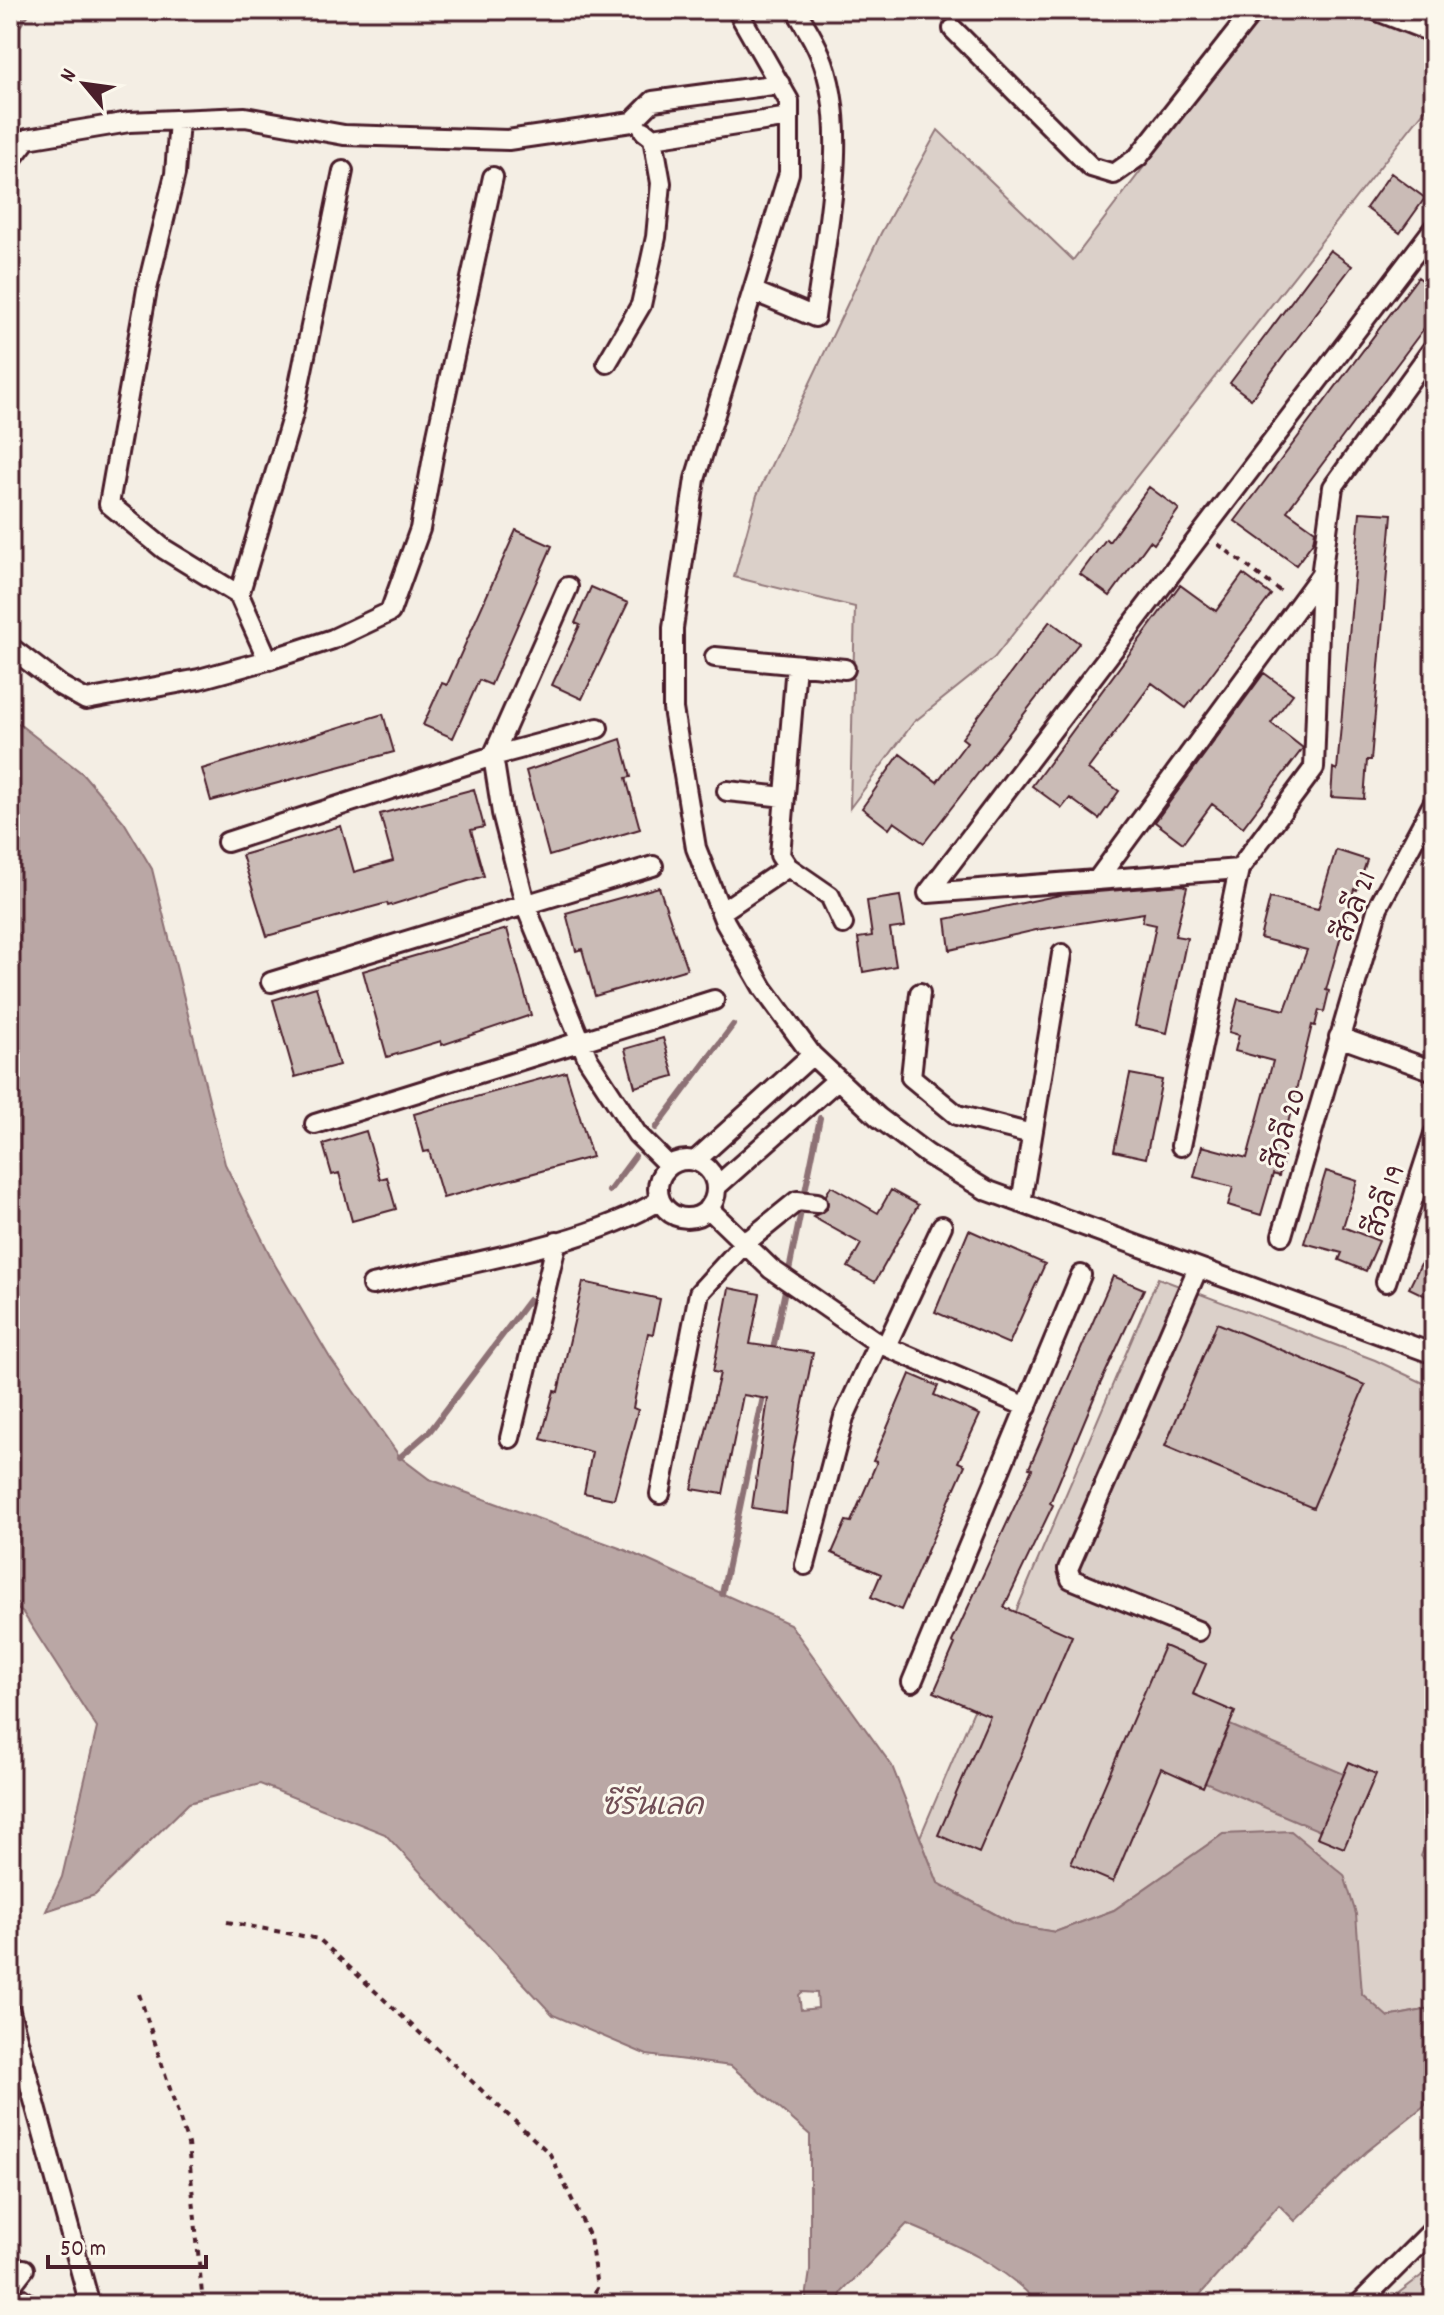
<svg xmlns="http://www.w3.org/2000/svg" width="1444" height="2315" font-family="Dekko,'Playpen Sans Thai',sans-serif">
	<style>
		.green { fill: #dbd0c9; stroke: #92787a; stroke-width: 2 }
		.water { fill: #baa7a5; stroke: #8d7174; stroke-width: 2; fill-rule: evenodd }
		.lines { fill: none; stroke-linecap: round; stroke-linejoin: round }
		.stream { stroke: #8d7174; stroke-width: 6 }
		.building { fill: #cabbb6; stroke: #4a1f2b; stroke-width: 2 }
		.minor-casing { stroke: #4a1f2b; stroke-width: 24 }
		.path { stroke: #4a1f2b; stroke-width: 4; stroke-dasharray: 6 6; stroke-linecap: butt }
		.minor { stroke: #fbf7ec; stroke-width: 18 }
		.labels { text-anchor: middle; stroke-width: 6; stroke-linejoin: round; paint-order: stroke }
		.street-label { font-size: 28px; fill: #4a1f2b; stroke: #fbf7ec }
		.water-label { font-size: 30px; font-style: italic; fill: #714f56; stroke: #fbf7ec }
	</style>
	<rect width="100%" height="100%" fill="#f4eee4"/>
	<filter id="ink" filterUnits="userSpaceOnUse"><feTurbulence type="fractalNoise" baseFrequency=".0125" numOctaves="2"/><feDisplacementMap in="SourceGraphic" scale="16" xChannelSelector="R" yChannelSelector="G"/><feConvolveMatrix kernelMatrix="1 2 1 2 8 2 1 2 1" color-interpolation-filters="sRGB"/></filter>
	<g filter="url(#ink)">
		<!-- green -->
		<path class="green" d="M1263,10H1356L1434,45V98L994,658L914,722L850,808L855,607L734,577L757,495L881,233L938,130L1073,260Z
			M1158,1278L1375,1360L1434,1388V1825L1421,1856L1434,1870V2004L1424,2010L1387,2017L1362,1994L1357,1959L1223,1834L1114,1910L1055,1932L1015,1925L938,1883L920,1837Z
			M1434,2266V2305H1383Z"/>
		<!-- water -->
		<path class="water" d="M10,10H32L10,40Z
			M10,717L83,774L124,822L152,869L225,1164L275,1265L330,1358L400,1457L429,1479L625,1550L790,1624L892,1766L938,1883L1015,1925L1055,1932L1114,1910L1223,1834L1291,1831L1344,1875L1356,1914L1362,1994L1388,2017L1424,2010L1434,2004V2098L1366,2152L1295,2221L1279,2205L1191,2305H1039C1005,2265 955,2244 907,2224L842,2292L837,2305H805L810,2271V2135L731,2066L647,2055L553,2015L385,1834L260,1784L189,1803L95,1895L46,1911L62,1877L97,1728L23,1613L10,1604ZM802,1992L817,1993L818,2008L801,2010L799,1995Z
			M1230,1725L1344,1774L1320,1831L1205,1782Z"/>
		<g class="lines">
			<!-- stream -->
			<path class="stream" d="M656,1128L733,1025
				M609,1191L635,1156
				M772,1354L820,1118
				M400,1457L430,1431L529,1300
				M722,1594L764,1392"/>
		</g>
		<!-- building -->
		<path class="building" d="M1391,173L1425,198L1400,233L1366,208Z
			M1330,250L1352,266L1251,399L1230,383Z
			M1418,277L1434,289V315L1287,511L1315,531L1313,542L1296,565L1235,521Z
			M1149,487L1179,509L1154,544L1150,541L1110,596L1080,574L1106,539L1109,542Z
			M1360,512L1392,514L1371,760H1367L1364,799L1331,797L1333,768L1337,770Z
			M516,530L552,546L491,685L479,680L453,738L423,725L442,683L447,685Z
			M1243,574L1271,595L1186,708L1152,683L1088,769L1119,791L1099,819L1070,798L1062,808L1032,786L1180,585L1216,611Z
			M591,587L628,603L582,699L552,685L580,625L575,623Z
			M1050,621L1079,643L924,843L894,822L889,829L862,808L900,754L937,782L967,742L962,738Z
			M1264,673L1293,694L1271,723L1303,748L1243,827L1212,804L1183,843L1155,822Z
			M383,714L394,752L211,801L202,769Z
			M621,739L631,777L626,778L640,829L549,856L526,771Z
			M474,789L484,827L471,830L484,876L388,906L387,903L267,936L242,855L341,826L354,872L393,861L380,814Z
			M1336,850L1367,860L1357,890L1354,889L1326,990L1329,991L1324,1012L1319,1010L1315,1026L1312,1025L1280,1156L1284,1157L1279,1176L1273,1174L1261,1215L1228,1205L1233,1187L1194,1177L1202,1146L1247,1158L1273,1061L1235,1051L1239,1035L1229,1032L1238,999L1285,1010L1307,950L1260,938L1270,898L1318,909Z
			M1182,885L1187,887L1175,936L1187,938L1167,1033L1135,1026L1156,925L1142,922L1144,913L1036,930L950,950L946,919L1060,895Z
			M659,887L687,969L595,996L582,949L576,951L566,913Z
			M900,896L905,927L890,929L896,966L863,972L858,938L872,936L867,901Z
			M507,929L531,1015L442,1045L441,1041L387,1057L363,971Z
			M316,987L339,1065L295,1077L273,1000Z
			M663,1038L674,1076L635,1087L625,1049Z
			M566,1072L592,1157L443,1198L429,1151L424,1152L414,1114Z
			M1130,1074L1162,1080L1146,1158L1114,1151Z
			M366,1131L380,1179L387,1177L396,1209L352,1221L339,1173L332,1175L323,1144Z
			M1326,1171L1357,1181L1343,1227L1379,1241L1366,1271L1339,1260L1342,1253L1304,1243Z
			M831,1186L878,1213L891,1190L918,1205L875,1282L848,1267L861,1244L813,1217L827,1209L826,1195Z
			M969,1230L1045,1264L1009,1344L935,1312Z
			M1434,1237V1300L1409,1288Z
			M1113,1276L1144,1289L1096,1393L1050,1503L1053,1505L1004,1607L1072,1636L979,1853L938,1835L990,1716L934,1692L955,1644L952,1642L1032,1469L1029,1468Z
			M583,1282L660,1299L653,1334L648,1333L633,1408L638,1410L614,1499L584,1493L592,1452L541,1439L554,1391L558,1392Z
			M729,1288L760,1294L750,1344L813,1353L791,1463L786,1513L752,1508L768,1399L743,1395L723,1494L692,1489L720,1373L713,1372Z
			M1217,1323L1365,1385L1313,1508L1165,1446Z
			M910,1374L938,1386L934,1395L980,1415L958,1462L965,1465L901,1610L871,1597L881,1574L832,1553L846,1521L851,1522L877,1462L873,1461Z
			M1164,1646L1206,1664L1193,1694L1235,1712L1203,1787L1161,1768L1113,1882L1071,1864Z
			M1349,1762L1376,1774L1344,1848L1317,1837Z
			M25,2288L50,2305H10V2299Z"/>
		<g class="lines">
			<!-- minor casing -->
			<g class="minor-casing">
				<path id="minor" d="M737,10L789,101V173L695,479L673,628V709L696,848L725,922L763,988L812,1055L878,1117L927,1154L986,1190L1434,1354
					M1375,10L1434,33
					M953,29L1091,167L1114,174L1138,157L1254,10
					M179,120L175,174L147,289L109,504L164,549L239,595
					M644,131L653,138L789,117
					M10,161L27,139L129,122L245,117L344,135L508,140L632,122L653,101L780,84
					M753,291L815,317C825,238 852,129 820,54C814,39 804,24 796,10
					M607,363L641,305L656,237L661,183L653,138
					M568,587L493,756L502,813L526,907L588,1059L637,1134L669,1166
					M10,647L61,686L86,700L199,679L268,660L239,595L293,414L343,171
					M715,657L845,669
					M268,660L333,639L390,612L420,529L437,435L493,177
					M796,665L780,855L788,867L830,896L843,924
					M727,791L785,797
					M227,842L493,756L598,728
					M1097,880L1320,576
					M928,893L1434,228
					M928,893L1239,869
					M721,912L788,867
					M271,982L653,866
					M920,993L911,1077L957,1115L1032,1134
					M1339,1037L1434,1071
					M315,1124L714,1000
					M1181,1146L1239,869L1314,768L1321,576L1333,487L1434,347
					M658 1189a29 29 0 1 1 58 0a29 29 0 1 1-58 0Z
					M695,1161L812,1055
					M716,1187L837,1080
					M1021,1203L1062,954
					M708,1208L771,1269L878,1343L1027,1407
					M1282,1235L1378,907L1434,802
					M1197,1270L1068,1569L1071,1579L1198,1631
					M1386,1282L1434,1134
					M372,1285C455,1265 590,1245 660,1200
					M886,1346L942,1226
					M510,1438L557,1241
					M660,1494L699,1293L744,1244L797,1201L817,1203
					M805,1565L844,1417L878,1343
					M912,1682L1081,1275
					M10,2012L90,2305
					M10,2287L24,2269
					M1358,2305L1434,2229"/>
			</g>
			<!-- path -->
			<path class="path" d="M1218,544L1284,594
				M227,1922L319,1939L550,2154L590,2237L597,2288L589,2305
				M139,1994L188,2144L203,2305"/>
			<!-- minor -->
			<use href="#minor" class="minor"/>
		</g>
	</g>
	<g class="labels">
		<!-- street labels -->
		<g class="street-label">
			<text transform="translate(1353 906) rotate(-69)" y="10">สีวลี 21</text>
			<text transform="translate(1284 1128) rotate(-74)" y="10">สีวลี 20</text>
			<text transform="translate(1383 1200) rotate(-72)" y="10">สีวลี 19</text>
		</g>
		<!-- water labels -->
		<g class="water-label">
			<text x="652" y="1814">ซีรีนเลค</text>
		</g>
	</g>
	<!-- margin -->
	<rect width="1444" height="2315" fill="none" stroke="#fbf7ec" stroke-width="40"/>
	<rect x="20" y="20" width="1404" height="2275" fill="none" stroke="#4a1f2b" stroke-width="3" filter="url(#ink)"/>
	<!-- north arrow -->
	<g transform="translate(84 84) rotate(299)" stroke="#fbf7ec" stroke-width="6" paint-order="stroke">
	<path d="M0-6L14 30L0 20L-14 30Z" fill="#4a1f2b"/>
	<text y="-12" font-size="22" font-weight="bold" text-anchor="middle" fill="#4a1f2b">N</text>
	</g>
	<!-- scale -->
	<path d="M48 2255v12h158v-12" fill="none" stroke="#4a1f2b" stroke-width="4"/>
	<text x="60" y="2255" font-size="24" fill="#4a1f2b" stroke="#fbf7ec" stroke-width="6" paint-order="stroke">50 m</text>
</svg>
